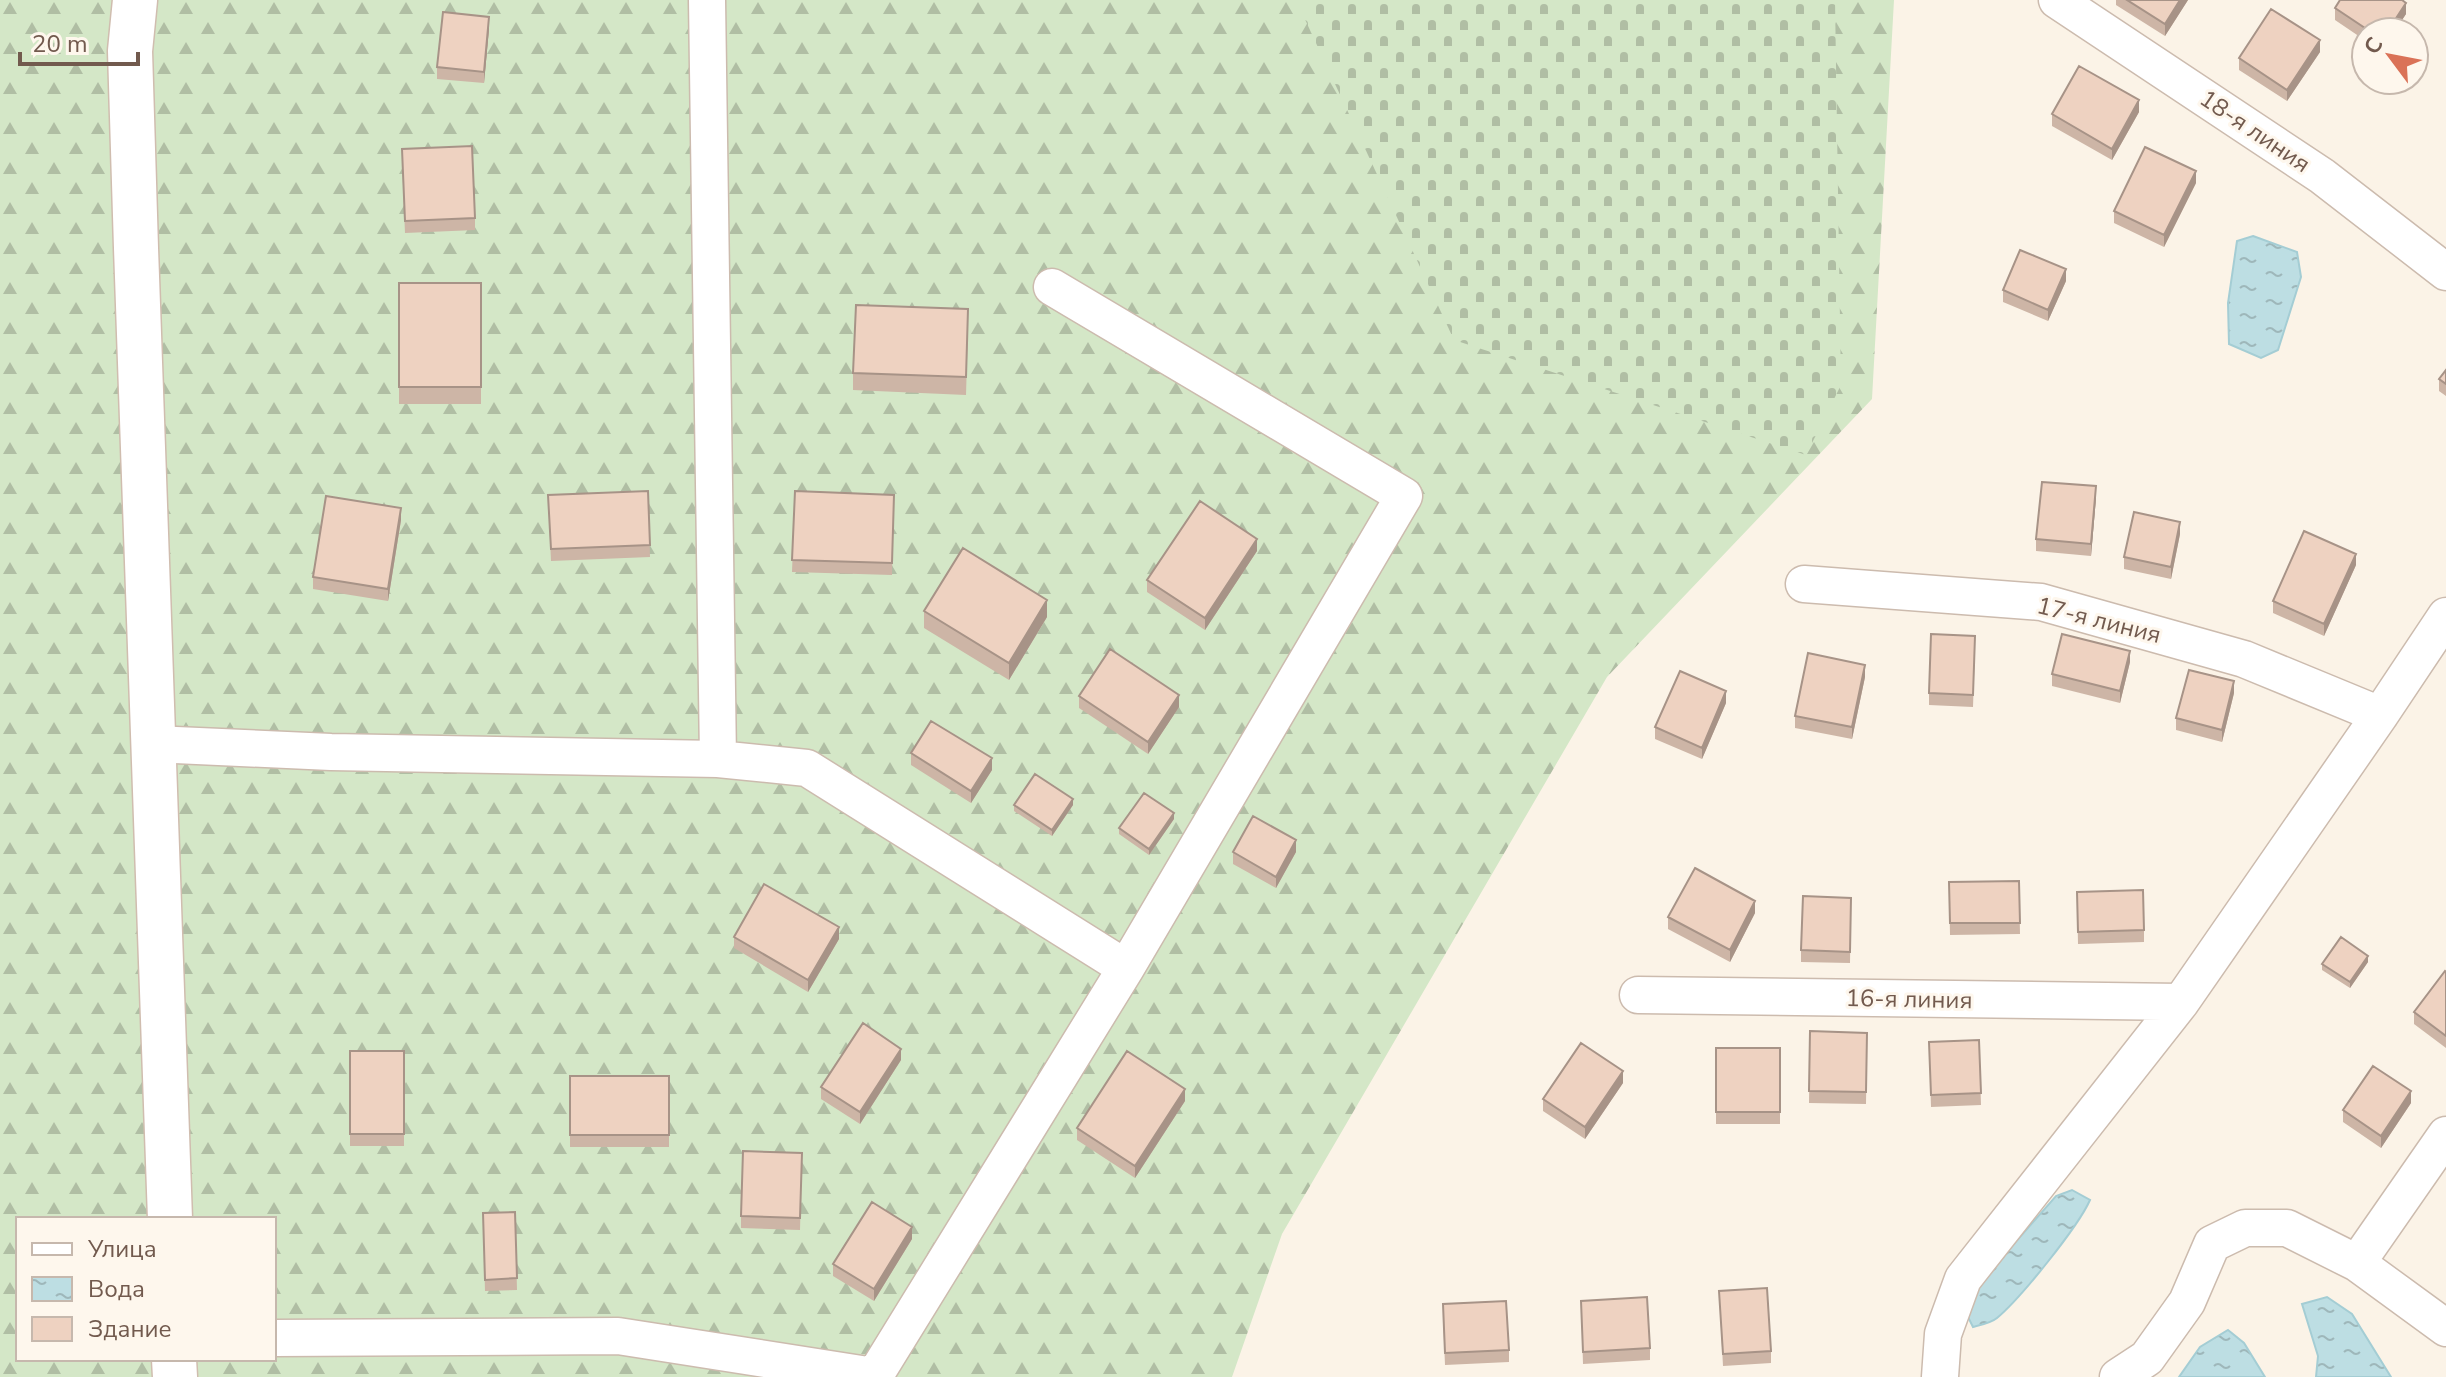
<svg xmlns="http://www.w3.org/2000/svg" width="2446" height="1377" font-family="'Nunito Sans',sans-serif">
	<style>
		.forest { fill: url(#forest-firs); fill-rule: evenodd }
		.cemetery { fill: url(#cemetery-stones) }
		.water { fill: url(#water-ripples); stroke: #a4cdd4; stroke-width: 2 }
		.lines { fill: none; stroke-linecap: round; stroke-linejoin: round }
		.street-casing { stroke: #ccbbae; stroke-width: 39 }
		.secondary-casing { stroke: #d0bdaf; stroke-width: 47 }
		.street { stroke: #fff; stroke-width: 36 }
		.secondary { stroke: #fff; stroke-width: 44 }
		.wall { fill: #cdb5a6 }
		.shaded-wall { fill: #a79387 }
		.building { fill: #eed2c1; stroke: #a79387; stroke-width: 2 }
		.labels { text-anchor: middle; stroke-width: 6; stroke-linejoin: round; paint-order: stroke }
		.street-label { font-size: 24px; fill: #725a4e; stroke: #fef7ed }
	</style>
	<defs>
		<pattern id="forest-firs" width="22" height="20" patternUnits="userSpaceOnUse" patternTransform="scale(2)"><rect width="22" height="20" fill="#d4e7c7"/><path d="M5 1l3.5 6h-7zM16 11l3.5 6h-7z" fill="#b0bea4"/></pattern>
		<pattern id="cemetery-stones" width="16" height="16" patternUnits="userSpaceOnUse" patternTransform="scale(2)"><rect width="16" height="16" fill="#d4e7c7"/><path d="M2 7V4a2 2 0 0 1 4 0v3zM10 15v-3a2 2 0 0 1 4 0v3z" fill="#b0bea4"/></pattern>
		<pattern id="water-ripples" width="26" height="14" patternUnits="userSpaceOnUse" patternTransform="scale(2)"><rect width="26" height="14" fill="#bddee3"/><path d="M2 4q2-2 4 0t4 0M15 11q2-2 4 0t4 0" fill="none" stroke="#9eb7ba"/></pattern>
	</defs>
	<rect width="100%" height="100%" fill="#fbf3e7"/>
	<!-- forest -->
	<path class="forest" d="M0,0H1894L1872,399L1607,677L1282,1234L1232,1377H0ZM18,1219H274V1359H18Z"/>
	<!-- cemetery -->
	<path class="cemetery" d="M1296,0H1835L1841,385L1806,455L1454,340Z"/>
	<!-- water -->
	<path class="water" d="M2253,236L2297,252L2301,277L2278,350L2261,358L2229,344L2228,303L2237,241Z
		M2072,1190L2090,1200C2078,1227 2020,1299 1997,1318C1991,1323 1981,1325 1973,1327L1968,1317L1974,1295L1997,1263L2056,1196Z
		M2327,1297L2352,1314L2391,1377H2316L2318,1356L2302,1304Z
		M2228,1330L2244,1343L2265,1377H2179L2200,1347Z"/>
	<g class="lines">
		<!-- street casing -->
		<g class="street-casing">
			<path id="street" d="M707,0L718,759
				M2057,0L2322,176L2446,272
				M1804,584L2041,602L2244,659L2380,715
				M153,744L331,752L718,759L807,768L1126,968
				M1638,995L2181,1002
				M2357,1263L2446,1135
				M274,1338L618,1336L874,1376
				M874,1377L1126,968L1404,496L1052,287
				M1940,1377L1943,1334L1963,1279L2181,1002L2380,715L2446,616
				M2118,1377L2147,1358L2187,1302L2212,1244L2245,1228H2287L2357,1263L2446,1328"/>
		</g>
		<!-- secondary casing -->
		<g class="secondary-casing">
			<path id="secondary" d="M135,0L130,51L136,248L170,1219
				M174,1359L175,1377"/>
		</g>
		<!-- street -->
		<use href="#street" class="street"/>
		<!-- secondary -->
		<use href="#secondary" class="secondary"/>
	</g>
	<!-- wall -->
	<path class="wall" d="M2116,0H2188L2165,36L2116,5Z
		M2335,8L2406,14L2394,32H2366V41L2335,20Z
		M489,29L484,83L437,79V67Z
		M2320,52L2287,101L2239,70V58Z
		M2139,112L2112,160L2052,126V114Z
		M402,161L475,218V230L405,233Z
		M2196,183L2164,247L2114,223V211Z
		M2066,281L2048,321L2003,302V290Z
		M399,283H481V404H399Z
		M968,326L966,395L853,390V373Z
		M2446,370V396L2439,391V379Z
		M648,491L650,557L551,561L548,495Z
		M795,491L894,495L892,575L792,572Z
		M2096,498L2091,556L2036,551V539Z
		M401,520L388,601L313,589V577Z
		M2180,534L2171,579L2124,569V557Z
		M1257,551L1205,630L1147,592V580Z
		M2356,565L2324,636L2273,613V601Z
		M924,611L1047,617L1009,680L924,628Z
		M1975,648L1973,707L1929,705V693Z
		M2130,662L2120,703L2052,686V674Z
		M1865,677L1852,739L1795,728V716Z
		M2234,693L2222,742L2176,730V718Z
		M1079,696L1179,707L1148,754L1079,708Z
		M1726,703L1702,759L1655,739V727Z
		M911,753L992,770L971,803L911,765Z
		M1014,805H1073L1052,836L1014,811Z
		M1174,819L1149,855L1119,834V828Z
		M1233,852H1296L1276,888L1233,864Z
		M2019,881L2020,934L1950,935L1949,882Z
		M2077,892L2144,930V942L2078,944Z
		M1851,898L1850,963L1801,962V950Z
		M1755,913L1730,962L1668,929V917Z
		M734,937L839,939L808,992L734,948Z
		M2368,962L2350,988L2322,970V964Z
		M2446,972V1048L2414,1024V1012Z
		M1810,1031L1867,1033L1866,1104L1809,1103Z
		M1979,1040L1981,1105L1931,1107L1929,1042Z
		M1716,1048H1780V1124H1716Z
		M350,1051H404V1146H350Z
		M901,1060L860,1124L821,1099V1087Z
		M570,1076H669V1147H570Z
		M1623,1083L1585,1139L1543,1111V1099Z
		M1185,1101L1135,1178L1077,1140V1128Z
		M2411,1103L2381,1148L2343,1122V1110Z
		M802,1153L800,1230L741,1228V1216Z
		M515,1212L517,1290L485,1291L483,1213Z
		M912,1239L874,1301L833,1276V1264Z
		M1719,1291L1771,1351V1363L1723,1366Z
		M1581,1301L1650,1348V1360L1583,1364Z
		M1443,1316L1509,1350V1362L1445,1365Z"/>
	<!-- shaded-wall -->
	<path class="shaded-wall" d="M2180,0H2188L2165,36V24Z
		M2406,3V14L2394,32H2387Z
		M489,17V29L484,83V72Z
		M2320,40V52L2287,101V90Z
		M2139,100V112L2112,160V149Z
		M2196,171V183L2164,247V235Z
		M2066,269V281L2048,321V310Z
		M2096,486V498L2091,556V544Z
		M401,508V520L388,601V589Z
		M2180,522V534L2171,579V567Z
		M1257,539V551L1205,630V618Z
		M2356,554V565L2324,636V624Z
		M1047,600V617L1009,680V663Z
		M2130,651V662L2120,703V691Z
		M1865,665V677L1852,739V727Z
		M2234,681V693L2222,742V730Z
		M1726,691V703L1702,759V748Z
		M1179,695V707L1148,754V742Z
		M992,758V770L971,803V791Z
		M1073,799V805L1052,836V830Z
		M1174,813V819L1149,855V849Z
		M1296,840V852L1276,888V877Z
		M1755,901V913L1730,962V950Z
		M839,927V939L808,992V980Z
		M2368,956V962L2350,988V982Z
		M901,1049V1060L860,1124V1112Z
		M1623,1071V1083L1585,1139V1127Z
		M1185,1089V1101L1135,1178V1166Z
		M2411,1091V1103L2381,1148V1136Z
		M912,1227V1239L874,1301V1289Z"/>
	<!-- building -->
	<path class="building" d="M2127,0H2180L2165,24Z
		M2340,0H2402L2406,3L2387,32H2371L2335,8Z
		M2271,9L2320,40L2287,90L2239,58Z
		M443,12L489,17L484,72L437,67Z
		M2079,66L2139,100L2112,149L2052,114Z
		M472,146L475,218L405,221L402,149Z
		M2145,147L2196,171L2164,235L2114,211Z
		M2020,250L2066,269L2048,310L2003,290Z
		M399,283H481V387H399Z
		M856,305L968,309L966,377L853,373Z
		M2446,370V384L2439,379Z
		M2042,482L2096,486L2091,544L2036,539Z
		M648,491L650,545L551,549L548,495Z
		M795,491L894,495L892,563L792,560Z
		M326,496L401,508L388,589L313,577Z
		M1200,501L1257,539L1205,618L1147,580Z
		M2134,512L2180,522L2171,567L2124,557Z
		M2304,531L2356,554L2324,624L2273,601Z
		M963,548L1047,600L1009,663L924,611Z
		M1931,634L1975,636L1973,695L1929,693Z
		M2062,634L2130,651L2120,691L2052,674Z
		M1110,649L1179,695L1148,742L1079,696Z
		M1808,653L1865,665L1852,727L1795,716Z
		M2189,670L2234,681L2222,730L2176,718Z
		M1680,671L1726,691L1702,748L1655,727Z
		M931,721L992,758L971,791L911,753Z
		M1035,774L1073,799L1052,830L1014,805Z
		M1144,793L1174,813L1149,849L1119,828Z
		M1253,816L1296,840L1276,877L1233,852Z
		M1695,868L1755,901L1730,950L1668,917Z
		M2019,881L2020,923H1950L1949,882Z
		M764,884L839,927L808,980L734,937Z
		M2143,890L2144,930L2078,932L2077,892Z
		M1803,896L1851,898L1850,952L1801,950Z
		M2341,937L2368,956L2350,982L2322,964Z
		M2445,971L2446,972V1036L2414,1012Z
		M863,1023L901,1049L860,1112L821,1087Z
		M1810,1031L1867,1033L1866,1092L1809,1091Z
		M1979,1040L1981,1093L1931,1095L1929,1042Z
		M1581,1043L1623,1071L1585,1127L1543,1099Z
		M1716,1048H1780V1112H1716Z
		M350,1051H404V1134H350Z
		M1127,1051L1185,1089L1135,1166L1077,1128Z
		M2373,1066L2411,1091L2381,1136L2343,1110Z
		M570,1076H669V1135H570Z
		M743,1151L802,1153L800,1218L741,1216Z
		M872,1202L912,1227L874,1289L833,1264Z
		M515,1212L517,1278L485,1280L483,1213Z
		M1767,1288L1771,1351L1723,1354L1719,1291Z
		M1647,1297L1650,1348L1583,1352L1581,1301Z
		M1506,1301L1509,1350L1445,1353L1443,1304Z"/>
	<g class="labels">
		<!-- street labels -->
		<g class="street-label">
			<text transform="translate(2255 131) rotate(34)" y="8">18-я линия</text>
			<text transform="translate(2099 620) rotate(14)" y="8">17-я линия</text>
			<text transform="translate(1909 999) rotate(1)" y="8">16-я линия</text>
		</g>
	</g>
	<!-- legend -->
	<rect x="16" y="1217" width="260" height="144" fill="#fef7ed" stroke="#c6b8ad" stroke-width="2"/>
	<rect x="32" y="1243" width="40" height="12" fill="#ffffff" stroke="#c6b8ad" stroke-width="2"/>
	<text x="88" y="1257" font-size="24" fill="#725a4e">Улица</text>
	<rect x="32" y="1277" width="40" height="24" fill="url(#water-ripples)" stroke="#c6b8ad" stroke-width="2"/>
	<text x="88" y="1297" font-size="24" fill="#725a4e">Вода</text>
	<rect x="32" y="1317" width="40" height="24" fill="#eed2c1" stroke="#c6b8ad" stroke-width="2"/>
	<text x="88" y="1337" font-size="24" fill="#725a4e">Здание</text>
	<!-- north arrow -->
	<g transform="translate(2390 56) rotate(302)"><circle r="38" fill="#fef7ed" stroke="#c6b8ad" stroke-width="2"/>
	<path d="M0-6L14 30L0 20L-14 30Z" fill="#da7257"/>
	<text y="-12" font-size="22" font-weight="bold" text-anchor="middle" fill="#725a4e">С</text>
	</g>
	<!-- scale -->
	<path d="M20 52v12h118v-12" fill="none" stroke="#725a4e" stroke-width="4"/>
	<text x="32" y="52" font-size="24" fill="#725a4e" stroke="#fef7ed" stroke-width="6" paint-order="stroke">20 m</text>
</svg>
